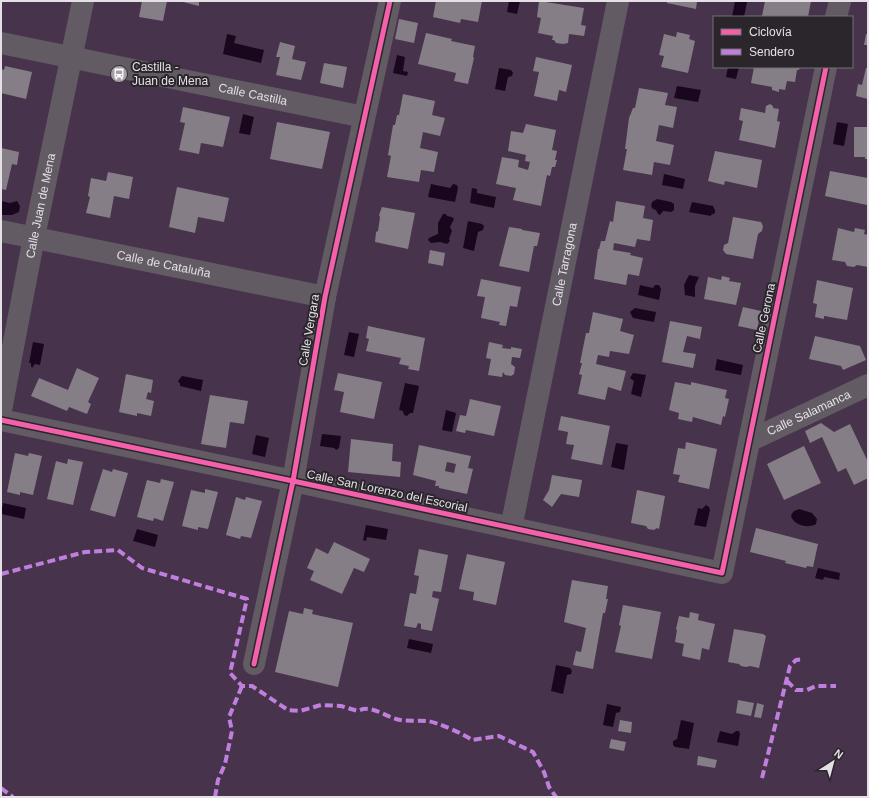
<svg xmlns="http://www.w3.org/2000/svg" width="869" height="798" font-family="Helvetica,sans-serif">
	<style>
		.green { fill: #47344c; fill-rule: evenodd }
		.water { fill: #19081d }
		.building { fill: #857e86; fill-rule: evenodd }
		.lines { fill: none; stroke-linecap: round; stroke-linejoin: round }
		.minor { stroke: #625b64; stroke-width: 22 }
		.quiet { stroke: #c07fdc; stroke-width: 4; stroke-dasharray: 8 4; stroke-linecap: butt }
		.cycleway-casing { stroke: #2b252c; stroke-width: 8 }
		.cycleway { stroke: #f560ab; stroke-width: 5 }
		.labels { text-anchor: middle; stroke-width: 4; stroke-linejoin: round; paint-order: stroke }
		.poi-label { font-size: 12px; fill: #e4e0e5; stroke: #2b252c; text-anchor: start }
		.street-label { font-size: 12px; fill: #e4e0e5; stroke: #2b252c }
	</style>
	<rect width="100%" height="100%" fill="#2a262b"/>
	<!-- green -->
	<path class="green" d="M1,1H868V797H1ZM714,17H852V67H714Z"/>
	<!-- water -->
	<path class="water" d="M509,1H520L517,14L507,12Z
		M735,1L747,2L744,17H732Z
		M227,34L236,36L234,43L264,50L261,63L223,54Z
		M397,55L405,57L403,71L408,72L407,76L393,73Z
		M728,67H739L736,79L726,77Z
		M499,68L511,70L513,73L512,76L508,77L505,91L495,89Z
		M677,86L701,90L698,102L674,98Z
		M243,114L254,117L250,135L239,133Z
		M837,122L848,124L844,146L833,144Z
		M664,174L685,179L683,189L662,185Z
		M431,184L450,188L453,184L457,185L458,188L455,202L428,197Z
		M472,188L477,189V193L496,197L494,208L470,203Z
		M657,199L671,202L674,204V210L671,212L663,211L660,215L658,214L656,210L653,209L651,206L652,202Z
		M1,201L10,203L17,201L20,206L19,212L12,215H1Z
		M692,202L713,206L715,210V213L711,215V216L689,212Z
		M443,214H446L447,216L452,217L454,219L450,227L452,231L449,239L450,241L447,244L440,242L431,243L428,240L429,238L438,234V223Z
		M468,221L482,224L484,226L483,230L478,232L474,251L463,248Z
		M689,275L699,277L695,286V297L685,295L684,285Z
		M640,285L653,288L655,285H659L661,289L659,300L638,295Z
		M635,308L656,312L654,322L633,318L630,312Z
		M349,332L359,334L354,357L344,355Z
		M33,342L44,344L40,365L35,364L32,368L31,366V363H29Z
		M717,359L743,365L741,375L715,370Z
		M633,373L646,375L641,397L631,394L634,381L630,378Z
		M182,376L203,380L201,391L180,386V384L178,381Z
		M405,383L419,386L413,413H410L407,416L404,415L403,411L399,410Z
		M446,410L456,413L452,432L442,430Z
		M322,434L341,436L339,448L336,450L334,448L320,446Z
		M256,435L269,438L265,457L252,454Z
		M616,443L628,445L624,470L611,467Z
		M3,503L26,508L24,519L1,514Z
		M706,505L709,507L710,510L706,527L694,525L698,508L702,509Z
		M799,509L812,513L817,519L816,524C809,529 792,525 791,515L794,511Z
		M366,525L388,529L386,540L367,537L366,541L363,540Z
		M137,529L158,535L155,547L133,541Z
		M818,568L840,573L839,580L824,577L823,580L815,578Z
		M409,639L433,644L431,653L407,648Z
		M556,665L570,668L572,671L571,674L567,675L563,694L551,691Z
		M607,704L621,707L620,712L616,713L613,727L603,725Z
		M681,720L694,723L689,749L675,747L673,745V741L677,739Z
		M720,731L732,734L736,731H739L740,734L738,746L717,742Z"/>
	<!-- building -->
	<path class="building" d="M142,1H167L163,21L139,17Z
		M179,1H199V6Z
		M436,1H482L478,22L461,19L460,23L433,17Z
		M539,1L584,8L581,25L586,26L584,36L569,34L568,43L563,44L556,43L554,40H552L553,36L538,33L541,18L537,17Z
		M667,1H697L696,9L667,3Z
		M765,1H811L808,17L762,16Z
		M399,19L418,23L414,43L395,39Z
		M677,32L690,35L689,39L695,41L688,73L661,67L664,56L659,55L664,34L676,37Z
		M426,33L452,39L451,41L475,46L473,57L474,58L468,84L454,81L456,73L418,64Z
		M866,34H868V45H864Z
		M280,42L295,46L292,59L306,62L301,80L276,75L280,57H276Z
		M536,57L572,65L566,92L559,90L557,101L534,96L539,72L533,71Z
		M324,63L347,67L343,88L320,83Z
		M5,66L32,72L26,99L1,93V69L4,70Z
		M754,67H800L799,70H797L795,82L787,81L785,90L779,89V92L772,90V87L751,83Z
		M866,68H868V99L856,96L858,84L862,85Z
		M639,88L668,93L665,105L677,107L673,128L659,125L656,141L674,145L670,165L654,162L652,175L623,170L627,149H625L629,118L633,108H635Z
		M403,94L435,101L432,115L445,118L440,136L423,132L420,148L438,152L434,172L421,170L419,182L387,177L391,156L388,155L393,125H395L397,115H399Z
		M770,104L773,106V108L779,109L777,121L780,122L775,148L739,140L743,121L739,120L741,108L765,113L766,106Z
		M183,107L230,117L223,147L201,143L199,154L179,150L185,123L180,122Z
		M277,122L330,132L322,169L270,159Z
		M526,124L556,130L552,150L557,151L555,160H557L555,167H552L550,176L547,175L541,206L513,200L516,188L496,184L502,157L519,160L518,167L528,170L530,162L525,161L526,155L508,151L511,131L523,133Z
		M854,127H868V159H865V157H854Z
		M1,148L19,152L17,165L12,164L6,190L1,189Z
		M715,151L762,160L757,188L725,181L724,185L708,181Z
		M830,171L868,178L867,205L825,196Z
		M108,172L133,177L129,199L114,196L110,218L86,213L90,197L88,196L91,178L106,181Z
		M177,187L229,198L224,222L198,217L195,233L169,227Z
		M616,201L645,206L643,218L653,220L650,241L637,239L635,247L614,243L613,250L631,253L630,255L643,258L639,276L628,274L626,285L594,279L598,249H599L601,241H605L610,221L613,222Z
		M382,207L415,213L408,249L375,242L376,232L378,231L380,217L379,215Z
		M733,217L761,222L763,226L762,231L758,234L753,259L726,254L723,250L724,245L728,243Z
		M509,227L522,229V230L540,233L537,246H534L529,272L499,266Z
		M838,228L854,232L855,228L865,230L864,234L868,235V267L857,265L854,267L847,266L845,262L832,260Z
		M430,250L445,253L443,266L428,263Z
		M722,276L730,278L729,281L741,283L736,305L704,299L708,277L721,280Z
		M481,279L521,287L517,307L510,306L506,326L499,325L500,322L481,318L485,297L477,296Z
		M817,280L853,288L847,320L824,316V319L815,317L817,304L813,303Z
		M743,307L761,311L757,330L738,326Z
		M593,312L623,319L620,331L634,335L629,354L610,351L609,357L598,355L596,364L626,371L621,391L608,387L605,400L578,394L582,375L579,374L582,363H580L586,333H589Z
		M670,321L702,327L700,339L687,336L683,352L696,354L693,368L662,362Z
		M368,326L425,338L419,371L408,369L409,366L399,364L401,358L366,351L369,339L366,338Z
		M815,336L860,346L866,360L843,370L841,366L809,359Z
		M489,342L503,345L502,348L511,349V347L522,349L520,358L512,357L511,364L515,367L514,374L511,376L505,375L503,372L502,377L488,375L491,359L486,358Z
		M77,368L99,378L88,402L91,404L87,414L69,407L67,411L31,396L39,378L68,390Z
		M338,373L382,382L374,419L340,412L344,392L334,390Z
		M126,374L153,380L151,393L148,392L146,399L154,401L151,416L137,413V416L119,412Z
		M675,382L691,385V382L727,390L725,398L729,399L725,417L723,416L721,425L693,417L692,422L678,419L679,413L669,410Z
		M210,395L248,401L244,424L230,422L226,448L201,444Z
		M470,399L501,406L494,436L466,430L465,433L456,431L460,415L466,416Z
		M561,416L610,426L602,465L571,459L574,445L566,444L568,432L558,430Z
		M821,423L834,432L850,424L868,462V478L854,485L846,468L838,472L822,437L810,443L805,431Z
		M351,439L393,444L392,461L401,462L400,477L348,472Z
		M686,442L717,449L709,489L678,482L680,475L673,474L678,448L685,449Z
		M419,445L471,456L468,468L473,469L467,494L439,488V486H435L436,481L413,475ZM447,462L456,464L454,473L445,471Z
		M804,446L821,483L784,500L767,464Z
		M15,453L28,456L29,453L42,456L33,495L20,492V495L7,492Z
		M68,459L83,462L73,505L47,499L56,461L67,464Z
		M103,469L112,472L113,469L128,473L115,517L90,510Z
		M552,475L582,480L579,497L561,494L552,507L543,500L549,490Z
		M161,479L174,482L163,521L154,518L153,521L137,517L147,480L160,483Z
		M205,489L218,492L208,529L198,527V530L182,526L191,490L205,493Z
		M637,490L665,496L659,529L657,528L654,530L648,529L646,526L631,523Z
		M236,497L245,500L246,497L262,501L251,538L241,536L240,539L226,535Z
		M756,528L818,544L813,567L807,566L806,568L785,563L786,561L750,552Z
		M334,542L370,559L364,572L354,568L342,594L310,580L314,571L307,568L316,548L328,554Z
		M419,549L448,555L441,592L433,591L432,597L439,599L432,631L421,629V624L418,623L416,628L404,626L410,593L416,594L419,576L414,575Z
		M467,554L505,562L496,605L473,600L474,592L459,589Z
		M572,580L608,586L606,599H608L605,613H603L593,669L573,665L576,651L581,652L586,628L564,622Z
		M623,605L661,612L652,659L615,652L621,626L619,625Z
		M304,608L313,610L312,614L353,623L338,687L275,672L289,611L303,614Z
		M690,612L699,614L698,620L715,624L709,650L702,648L700,660L682,656L684,644L675,642L677,630L676,629L679,616L689,618Z
		M734,629L763,634L766,636L759,668L750,666L746,667L741,666L739,664L728,662Z
		M738,700L754,703L751,716L736,713Z
		M757,703L764,705L761,718L754,717Z
		M620,720L632,722L631,733L618,731Z
		M611,739L626,742L624,751L609,748Z
		M698,756L717,760L715,768L697,765Z"/>
	<g class="lines">
		<!-- minor -->
		<g class="minor">
			<path d="M836,17L840,1"/>
			<path id="s1" d="M1,43L364,117"/>
			<path id="s2" d="M1,231L325,297"/>
			<path id="s3" d="M1,410L34,237L83,1"/>
			<path d="M1,420L293,481L722,573L826,67"/>
			<path id="s4" d="M749,441L868,385"/>
			<path id="s5" d="M511,528L618,1"/>
			<path d="M254,664L293,481L325,297L390,1"/>
		</g>
		<!-- quiet -->
		<path class="quiet" d="M1,574L85,552L118,550L142,568L247,599L230,673L242,686H252L288,710L300,711L321,705L341,706L358,711C370,704 385,716 396,719C406,722 417,720 427,721C437,722 464,734 472,740L499,736L533,752L544,772L549,787L556,797
			M787,681L796,690H807L816,686H836
			M762,778L790,666L796,660L804,659
			M1,788L13,797
			M215,797L218,780L225,764L232,731L229,717L242,686"/>
		<!-- cycleway casing -->
		<g class="cycleway-casing">
			<path id="cycleway" d="M1,420L293,481L722,573L826,67
				M254,664L293,481L325,297L390,1"/>
		</g>
		<!-- cycleway -->
		<use href="#cycleway" class="cycleway"/>
	</g>
	<!-- icons -->
	<defs>
		<g id="bus-disc" transform="scale(0.9)"><circle r="9.5" fill="#a39fa4" stroke="#2b252c"/><path d="M-5-6H5V4H4V6H2V4H-2V6H-4V4H-5ZM-3.5-4V0h7V-4ZM-3.5 1.2v1.5H-2V1.2ZM2 1.2v1.5H3.5V1.2Z" fill="#fff"/></g>
	</defs>
	<g fill-rule="evenodd">
		<use href="#bus-disc" x="119" y="74"/>
	</g>
	<g class="labels">
		<!-- poi labels -->
		<g class="poi-label">
			<text x="132" y="71">Castilla -<tspan x="132" dy="14">Juan de Mena</tspan></text>
		</g>
		<!-- street labels -->
		<g class="street-label">
			<text dy="4" stroke="none"><textPath href="#s1" startOffset="257">Calle Castilla</textPath></text>
			<text dy="4" stroke="none"><textPath href="#s3" startOffset="208">Calle Juan de Mena</textPath></text>
			<text dy="4" stroke="none"><textPath href="#s2" startOffset="166">Calle de Cataluña</textPath></text>
			<text dy="4" stroke="none"><textPath href="#s5" startOffset="269">Calle Tarragona</textPath></text>
			<text transform="translate(764 318) rotate(-78)" y="4">Calle Gerona</text>
			<text transform="translate(309 330) rotate(-80)" y="4">Calle Vergara</text>
			<text dy="4" stroke="none"><textPath href="#s4" startOffset="66">Calle Salamanca</textPath></text>
			<text transform="translate(387 491) rotate(12)" y="4">Calle San Lorenzo del Escorial</text>
		</g>
	</g>
	<!-- border -->
	<rect width="869" height="798" fill="none" stroke="#e4e0e5" stroke-width="4"/>
	<!-- legend -->
	<rect x="713" y="16" width="140" height="52" fill="#2b252c" stroke="#757076"/>
	<rect x="721" y="29" width="20" height="6" fill="#f560ab" stroke="#757076"/>
	<text x="749" y="36" font-size="12" fill="#e4e0e5">Ciclovía</text>
	<rect x="721" y="49" width="20" height="6" fill="#c07fdc" stroke="#757076"/>
	<text x="749" y="56" font-size="12" fill="#e4e0e5">Sendero</text>
	<!-- north arrow -->
	<g transform="translate(833 762) rotate(36)" stroke="#2b252c" stroke-width="3" paint-order="stroke">
	<path d="M0-3L7 15L0 10L-7 15Z" fill="#e4e0e5"/>
	<text y="-6" font-size="11" font-weight="bold" text-anchor="middle" fill="#e4e0e5">N</text>
	</g>
</svg>
